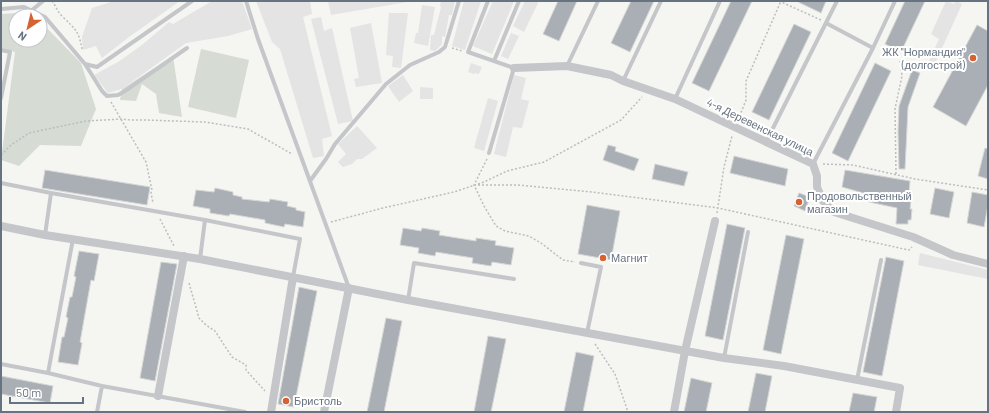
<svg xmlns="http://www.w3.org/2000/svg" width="989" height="413" font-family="Barlow,sans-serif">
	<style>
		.built { fill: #e3e4e3 }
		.green { fill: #d6dcd3 }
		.building { fill: #a9afb5; stroke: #d6d7d5 }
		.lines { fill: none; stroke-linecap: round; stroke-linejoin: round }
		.path { stroke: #bbbdbf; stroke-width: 1.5; stroke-dasharray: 2 2; stroke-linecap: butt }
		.lane { stroke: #c4c6ca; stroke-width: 4 }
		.street { stroke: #c4c6ca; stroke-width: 8 }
		.poi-dot { fill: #d56232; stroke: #fff; stroke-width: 1.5 }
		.labels { text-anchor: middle; stroke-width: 4; stroke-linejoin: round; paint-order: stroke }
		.poi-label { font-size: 11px; fill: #677381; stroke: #fff; text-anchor: start }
		.street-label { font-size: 11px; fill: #677381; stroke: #fff }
	</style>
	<rect width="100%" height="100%" fill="#f5f5f2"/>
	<!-- built -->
	<path class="built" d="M114,1H180L129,37L102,58L96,46L83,50L82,37L92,8Z
		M212,1H242L252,29L228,36L186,43L122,89L108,93L94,75L118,62L142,45L169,22L173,24Z
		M256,1H310L312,14L303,17L332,136L322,139L324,156L313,158L280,49L272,42Z
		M328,1H413L331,15Z
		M441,1H455L452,15H449L445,37L442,36V44L435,51L430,50L431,35H434L441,7L440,6Z
		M464,1H481L465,50L452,46Z
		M493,1H514L492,54L473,46Z
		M525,1H539L524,32L513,26Z
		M946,1L954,4L956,1L962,4L933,68L927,66L939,39L931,34Z
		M422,5L435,7L428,46L414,43L416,33H418Z
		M389,13H408L401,68L392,67L393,56L386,55Z
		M321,17L324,31L332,28L353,121L338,124L311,19Z
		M371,23L382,83L356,87L354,79L359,78L350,28Z
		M511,33L519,36L508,59L501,56Z
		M471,63L482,67L479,74L475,73L474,74L468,72Z
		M403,75L413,91L399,102L388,86Z
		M514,75L526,78L521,99L529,101L522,128L513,127L506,157L494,154Z
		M420,87L433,88V99H420Z
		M488,98L498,101L484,151L474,148Z
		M357,126L377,148L362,159H357L352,164L343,167L338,162L346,154L338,144Z
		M920,253L988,270V279L918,265Z"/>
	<!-- green -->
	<path class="green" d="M18,13L29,16H16V40H40V21L81,63L96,109L81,146L40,145L19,166L1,160L15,52L1,48V14Z
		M201,49L249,60L236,118L188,107Z
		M173,56L182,117L159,113L156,94L142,84L136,101L120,100L122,89Z"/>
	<!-- building -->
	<path class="building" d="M558,1H577L559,41L543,34Z
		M631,1H654L630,52L611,43Z
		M731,1H752L709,91L692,83Z
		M796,1H826L821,13Z
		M905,1H925L901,52L885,44Z
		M794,24L811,32L769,120L752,112Z
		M977,25L988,31V85L966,126L933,107Z
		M875,63L891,71L848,161L832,153Z
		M912,70L920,73L908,107L905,169H899L898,131L899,106Z
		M608,145L616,147L615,151L639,159L634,171L603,160Z
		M985,148L988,149V179L978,176Z
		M734,156L788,169L785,186L730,173Z
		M655,164L688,172L684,186L652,179Z
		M45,170L150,187L147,205L42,188Z
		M845,170L910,181L909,193H912L910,209H912L911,220H908V224H896L897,208L869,202L870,195L842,187Z
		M215,188L233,192V195L242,197V199L269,202L270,199L288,202L287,206L296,208V210L305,212L303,227L285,224L284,227L265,223V220L230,214L229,216L210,213V209L193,206L196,190L214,192Z
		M935,188L954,192L949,218L930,214Z
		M972,192L988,195V205L984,227L967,223Z
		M799,193L810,197L805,211L794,206Z
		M587,205L620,211L611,260L578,254Z
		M727,224L745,228L723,340L705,336Z
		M403,228L421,231L422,228L440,231L439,235L476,241V238L496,241L495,245L514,248L511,265L492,262L491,266L472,263L473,258L436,252L435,256L418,253L419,248L400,245Z
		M786,235L804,239L781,354L763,350Z
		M79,251L99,254L94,281L91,280L80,342L82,343L78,365L58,362L62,337H64L68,318L66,317L70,297H72L76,277L74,276Z
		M886,257L904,261L882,376L863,372Z
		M161,262L177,264L155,381L140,378Z
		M299,287L317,291L294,407L278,404Z
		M386,318L402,321L384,412H367Z
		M488,336L506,339L491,412H474Z
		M576,352L594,356L583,412H564Z
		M756,373L772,376L765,412H748Z
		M1,376L53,386L50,403L1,394Z
		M691,378L712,383L706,412H684Z
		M853,393L877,397L874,412H849Z"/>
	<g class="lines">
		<!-- path -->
		<path class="path" d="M52,1C56,6 58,13 63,17C75,29 79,31 82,49
			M779,1L821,20
			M452,48L462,51
			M111,102L146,162L152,190L151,193L153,203
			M738,120L746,100V81L781,1
			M1,155L11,145L29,133L86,121L122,119L131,120H145L205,122L248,129L292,154
			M487,159L474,185L484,206L496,226L505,231L529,236L541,243L563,260L575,262
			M823,164L853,165L915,179L988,190
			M896,174L895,109L902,76L900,59
			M474,185H518L592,192L718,208L904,249L909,250L912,247
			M717,213L724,167L732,136
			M160,219L174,246
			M331,222L383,208L454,192L484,182L507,171L544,162L621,120L642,97
			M189,283L199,318L206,325L215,331L232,357L246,365V370L265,391
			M595,344L615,374L628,412"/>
		<!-- lane -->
		<path class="lane" d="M246,1L258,39L349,288
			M488,1L468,52L514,68L489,153
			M1,9L24,7L45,17L85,64L102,91L107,96L118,95L125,91L187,48
			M31,11L43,1
			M826,23L873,48
			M1,50L10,52L1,98
			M494,61L519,1
			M85,64L97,67L192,1
			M567,66L598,1
			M623,81L661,1
			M675,99L720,1
			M766,142L837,1
			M813,164L873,48L895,1
			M310,181L326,159L335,144L386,84L410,65L439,52L445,47L459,1
			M1,183L51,193
			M45,235L51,193L205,220
			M200,259L205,220L300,239L293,277
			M581,263L601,267L587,333
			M408,300L414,263L514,279
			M724,358L748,232
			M1,364L48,373L102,386L97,412
			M48,373L73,239
			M857,380L881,260
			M102,386L245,412"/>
		<!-- street -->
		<path class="street" d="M514,68L567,66L611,75L623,81L675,99L813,164L817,176V187L823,201L834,212L913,237L953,255L988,264
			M1,226L45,235L200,259L408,300L724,358L784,366L900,388L896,412
			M158,396L184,256
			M271,412L293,277
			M324,412L349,288
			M674,412L685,351L715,221"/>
	</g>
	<!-- markers -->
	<g class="poi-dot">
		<circle cx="973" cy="58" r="4"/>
		<circle cx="799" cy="202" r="4"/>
		<circle cx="603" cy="258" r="4"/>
		<circle cx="286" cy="401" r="4"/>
	</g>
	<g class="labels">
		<!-- poi labels -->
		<g class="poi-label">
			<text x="965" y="56" text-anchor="end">ЖК "Нормандия"<tspan x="965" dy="13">(долгострой)</tspan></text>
			<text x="807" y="200">Продовольственный<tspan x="807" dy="13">магазин</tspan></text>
			<text x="611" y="262">Магнит</text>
			<text x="294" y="405">Бристоль</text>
		</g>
		<!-- street labels -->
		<g class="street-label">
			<text transform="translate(760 127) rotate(26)" y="4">4-я Деревенская улица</text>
		</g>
	</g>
	<!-- border -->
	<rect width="989" height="413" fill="none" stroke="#677381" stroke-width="4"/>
	<!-- north arrow -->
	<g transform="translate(28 28) rotate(215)"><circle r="19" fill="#ffffff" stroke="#c2c7cd"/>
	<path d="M0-3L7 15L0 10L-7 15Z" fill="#d56232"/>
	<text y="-6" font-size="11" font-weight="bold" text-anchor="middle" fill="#677381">N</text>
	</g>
	<!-- scale -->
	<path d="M10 397v6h73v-6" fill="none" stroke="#677381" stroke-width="2"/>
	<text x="16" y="397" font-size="12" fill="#677381" stroke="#ffffff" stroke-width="3" paint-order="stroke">50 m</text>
</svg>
